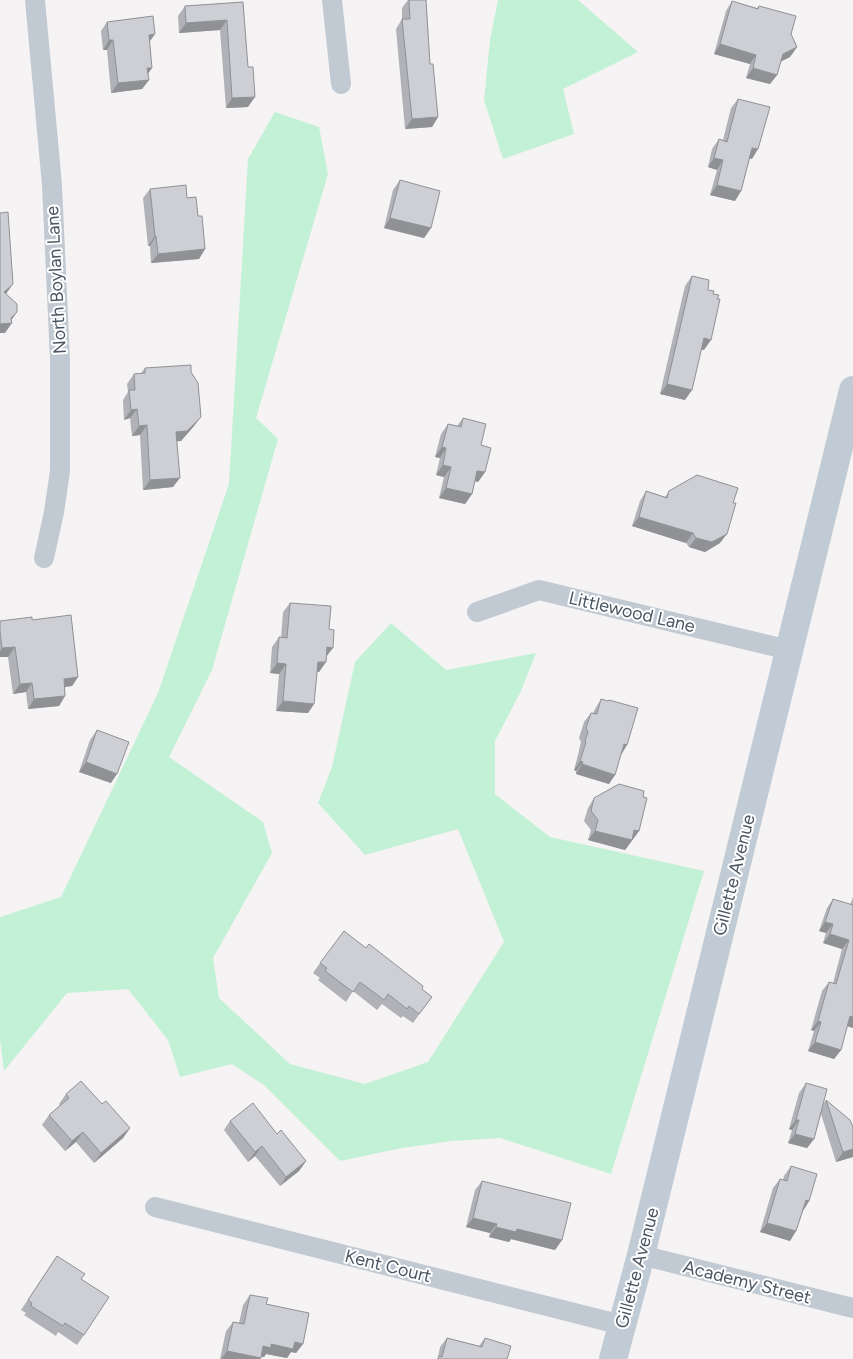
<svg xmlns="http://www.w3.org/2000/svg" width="853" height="1359" font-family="Figtree,sans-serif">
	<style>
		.green { fill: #c3f1d5 }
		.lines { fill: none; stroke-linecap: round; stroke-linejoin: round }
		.street { stroke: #c1cad2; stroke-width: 20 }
		.secondary { stroke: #c1cbd6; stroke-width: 28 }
		.wall { fill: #b0b2b7 }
		.shaded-wall { fill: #909195 }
		.building { fill: #cdcfd5; stroke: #909195 }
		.labels { text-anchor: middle; stroke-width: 4; stroke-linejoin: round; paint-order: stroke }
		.street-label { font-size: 18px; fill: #4a5661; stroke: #fff }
	</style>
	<rect width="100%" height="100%" fill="#f5f3f3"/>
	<!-- green -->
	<path class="green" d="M498,0H578L638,52L563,89L574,134L503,159L484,100L490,40Z
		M275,112L319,127L328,174L256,418L278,439L212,670L169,757L263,822L272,853L213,958L219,998L290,1064L365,1084L428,1062L504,942L458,829L365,855L318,803L332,767L355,662L391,623L446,670L536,653L521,691L495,741V794L550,837L704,871L611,1174L500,1138L452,1141L402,1148L340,1161L264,1085L232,1064L180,1077L168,1040L128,989L67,993L4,1071L0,1040V917L61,897L158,693L229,484L248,159Z"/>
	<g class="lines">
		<!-- street -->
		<path class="street" d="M35,0L52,185L60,360V471L54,512L44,558
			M332,0L341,84
			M477,612L539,590L789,650
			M155,1207L622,1325
			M641,1255L853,1308"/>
		<!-- secondary -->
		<path class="secondary" d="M613,1359L641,1255L853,390"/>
	</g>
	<!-- wall -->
	<path class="wall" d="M408,0H426L430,64L438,117L432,127L405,129L396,29L402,19V8Z
		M732,1L757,8L759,6L791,34L797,47L790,57L781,61L777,75L770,84L746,78L750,64L714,54L726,11Z
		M243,2L248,107L226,108L220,30L179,33L178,16L185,6Z
		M107,22L150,42L148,74L149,80L142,89L111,93L107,50H103L101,31Z
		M738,99L752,159L750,158L741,191L735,201L710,195L717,170L708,167L712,149L719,139L723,140L731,108Z
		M400,180L431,228L424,238L384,228L393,190Z
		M150,189L187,198L198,216L205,249L199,259L151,263L150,246H148L143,198Z
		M692,276L708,290L704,350L701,349L685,400L660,394L685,286Z
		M145,368L194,426L181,441H177L173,487L143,490L140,435L132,436L130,418L124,420L123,400L128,392L127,384L134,374L141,373Z
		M463,418L481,445L485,472L478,482L475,481L472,494L465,504L439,498L444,477L436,475L440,458L435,457L441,434L448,424L457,426Z
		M646,491L665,497L669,491L720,543L705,552L689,547L686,543L632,526L640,501Z
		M290,603L327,657L326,662L319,672H317L314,704L308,713L276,711L279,674L270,673L272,647L279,637L281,638L283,612Z
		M32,620L78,677L72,686L64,687L65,696L59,706L28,709L26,692L13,694L8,657H0V621Z
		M601,699L608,701L609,700L622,753L609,784L576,774V771L574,770L579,751V750L581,742L579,738L584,722L591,713H593L595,709Z
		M97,730L111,783L79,772L90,740Z
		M643,797L639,831L625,850L588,840L591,830L584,821L588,808L594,798Z
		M853,897V1028L847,1026L841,1050L834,1059L808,1051L814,1031L811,1030L822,991L829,982L833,983L842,949L823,943L826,933L819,931L827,908L833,899L850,905Z
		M366,948L432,997L413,1023L403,1016L401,1018L382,1004L377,1010L353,991L346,1002L318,980L320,978L313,973L320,963Z
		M806,1083L823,1104L826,1100L853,1157L836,1162L821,1114L814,1139L807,1148L788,1143L792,1130L789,1129L799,1093Z
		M66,1094L102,1104L130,1128L123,1138L94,1163L76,1142L65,1151L42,1125L49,1115L60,1105L59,1104Z
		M230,1121L277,1134L306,1161L299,1171L280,1186L255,1156L248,1162L224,1130Z
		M791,1166L809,1201L803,1211L796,1231L790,1241L760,1232L773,1188L780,1179L783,1180L784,1176Z
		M482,1181L562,1240L555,1250L511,1239L509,1242L489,1237L490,1233L466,1227L475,1190Z
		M57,1256L81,1279L84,1335L77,1345L58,1332L56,1336L24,1315L26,1313L21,1310Z
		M250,1295L266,1304L303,1344L296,1353L291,1352L287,1358L266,1354L264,1357H261L260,1359H220L226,1331L233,1322L239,1323L243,1305Z
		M447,1338L479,1346L485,1338L507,1359H437L438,1357L440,1347Z"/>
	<!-- shaded-wall -->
	<path class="shaded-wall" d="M227,20L220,30L179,33L186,23Z
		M155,34L148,44L149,35Z
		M109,40H113L107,50H103Z
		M720,44L756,55L750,64L714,54Z
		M797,47L790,57L776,64L783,54Z
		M147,68H152L146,77Z
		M753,68L777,75L770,84L746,78Z
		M149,80L142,89L111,93L118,83Z
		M255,97L248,107L226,108L232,98Z
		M438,117L432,127L405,129L412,119Z
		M752,148L758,149L752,159L746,157Z
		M714,158L723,160L717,170L708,167Z
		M717,185L741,191L735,201L710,195Z
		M390,218L431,228L424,238L384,228Z
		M155,236H156L150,246H148Z
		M205,249L199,259L151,263L158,254Z
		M13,284L6,294L4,292Z
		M17,312L10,322L12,323L5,333H0V324L11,318Z
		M704,338L711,340L704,350L697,348Z
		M667,384L692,390L685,400L660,394Z
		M137,409L130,418L124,420L131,410Z
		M201,417L194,426L181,441L170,442L176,432Z
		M147,425L140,435L132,436L139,426Z
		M442,447L446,448L440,458L435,457Z
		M443,465L451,467L444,477L436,475Z
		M477,471L485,472L478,482L471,480Z
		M180,478L173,487L143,490L150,480Z
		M446,488L472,494L465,504L439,498Z
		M639,517L693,533L686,543L632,526Z
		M727,534L720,543L705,552L689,547L696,538Z
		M15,647L8,657H0V651L2,648Z
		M327,647L333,648L326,657Z
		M318,662H326L319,672L311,671Z
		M277,663L286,664L279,674L270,673Z
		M78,677L72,686L57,688L64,679Z
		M32,683L26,692L13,694L20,684Z
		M65,696L59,706L28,709L34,699Z
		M283,701L314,704L308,713L276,711Z
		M624,744L627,745L621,755Z
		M580,761L583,762L576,771L574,770Z
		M86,762L117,774L111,783L79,772Z
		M582,764L615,775L609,784L576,774Z
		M634,830L639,831L625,850L588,840L595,831Z
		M825,922L833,924L826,933L819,931Z
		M830,934L849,940L842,949L823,943Z
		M850,1016L853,1017V1028L844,1025Z
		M818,1021L821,1022L814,1031L811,1030Z
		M815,1042L841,1050L834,1059L808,1051Z
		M796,1120H799L792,1130L789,1129Z
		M130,1128L123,1138L94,1163L101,1153Z
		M83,1132L76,1142L65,1151L72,1141Z
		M795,1134L814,1139L807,1148L788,1143Z
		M262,1146L255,1156L248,1162L255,1152Z
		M853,1149V1157L836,1162L843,1152Z
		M306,1161L299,1171L280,1186L286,1177Z
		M806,1200L809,1201L803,1211Z
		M473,1218L497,1224L490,1233L466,1227Z
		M767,1223L796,1231L790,1241L760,1232Z
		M496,1227L517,1229L562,1240L555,1250L511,1239L509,1242L489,1237Z
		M295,1342L303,1344L296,1353L291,1352L287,1358L266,1354L264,1357L257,1356L263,1346L271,1344Z
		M227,1351L261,1358L260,1359H221Z"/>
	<!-- building -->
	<path class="building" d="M409,0H426L430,64H433L438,117L412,119L402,19H410Z
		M732,1L758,9L759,6L796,16L791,34L797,47L783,54L777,75L753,68L756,55L720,44Z
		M243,2L248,67H253L255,97L232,98L227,20L186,23L185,6Z
		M153,16L155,34L149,35L152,68H147L149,80L118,83L113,40H109L107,22Z
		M738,99L770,107L758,149L752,148L741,191L717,185L723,160L714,158L719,139L727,142Z
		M400,180L440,191L431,228L390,218Z
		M186,185L187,198L196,197L198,216H202L205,249L158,254L156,236H155L150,189Z
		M8,212L13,284L4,292L17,304V312L11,318L12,323L0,324V213Z
		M692,276L709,280L708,290L714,291L713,294L719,295L717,299H720L711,340L704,338L692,390L667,384Z
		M191,365V372L198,383L201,417L187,431L176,432L180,478L150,480L147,425L139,426L137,409L131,410L129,390H135L134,374L145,373V368Z
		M463,418L486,424L481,445L491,448L485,472L477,471L472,494L446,488L451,467L443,465L446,448L442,447L448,424L461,427Z
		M697,475L738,488L733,503H736L727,534L712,542L696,538L693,533L639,517L646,491L667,498L669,491Z
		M290,603L331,606L329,629L334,630L333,648L327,647L326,662H318L314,704L283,701L286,664L277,663L279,637L287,638Z
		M71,615L78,677L64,679L65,696L34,699L32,683L20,684L15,647L2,648L0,631V621L32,617V620Z
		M601,699L608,701L609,700L638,708L627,745L624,744L615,775L582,764L583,762L580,761L586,742L585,741L588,732L586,728L591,713L597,714Z
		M97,730L129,742L117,774L86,762Z
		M619,784L644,791L643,797L647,798L639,831L634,830L632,840L595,831L598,820L591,811L594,798Z
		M833,899L853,905V1017L850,1016L841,1050L815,1042L821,1022L818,1021L829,982L836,984L849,940L830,934L833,924L825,922Z
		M344,931L366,948L369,944L423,986L422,989L432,997L419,1014L409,1006L407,1009L388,994L384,1000L360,982L353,992L325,971L327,968L320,963Z
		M81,1081L102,1104L106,1101L130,1128L101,1153L83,1132L72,1141L49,1115L69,1098L66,1094Z
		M806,1083L827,1089L814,1139L795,1134L799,1120H796Z
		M826,1100L850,1120L853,1127V1149L843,1152Z
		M253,1103L277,1134L281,1130L306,1161L286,1177L262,1146L255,1152L230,1121Z
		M791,1166L817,1174L809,1201L806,1200L796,1231L767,1223L780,1179L787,1181Z
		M482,1181L571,1203L562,1240L517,1229L516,1232L496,1227L497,1224L473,1218Z
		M57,1256L85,1274L81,1279L109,1297L84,1335L65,1323L63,1326L31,1306L32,1303L28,1300Z
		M250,1295L268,1298L266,1304L309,1313L303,1344L295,1342L293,1349L271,1344V1348L263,1346L261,1358L227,1351L233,1322L244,1324Z
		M447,1338L482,1347L485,1338L511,1346L507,1359H438L439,1356L442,1357Z"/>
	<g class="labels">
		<!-- street labels -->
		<g class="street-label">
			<text transform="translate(56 280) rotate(-93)" y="6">North Boylan Lane</text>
			<text transform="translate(632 612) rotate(13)" y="6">Littlewood Lane</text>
			<text transform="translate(734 875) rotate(-76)" y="6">Gillette Avenue</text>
			<text transform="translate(388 1266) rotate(14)" y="6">Kent Court</text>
			<text transform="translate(637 1268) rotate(-75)" y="6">Gillette Avenue</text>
			<text transform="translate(747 1282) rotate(14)" y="6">Academy Street</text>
		</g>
	</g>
</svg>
